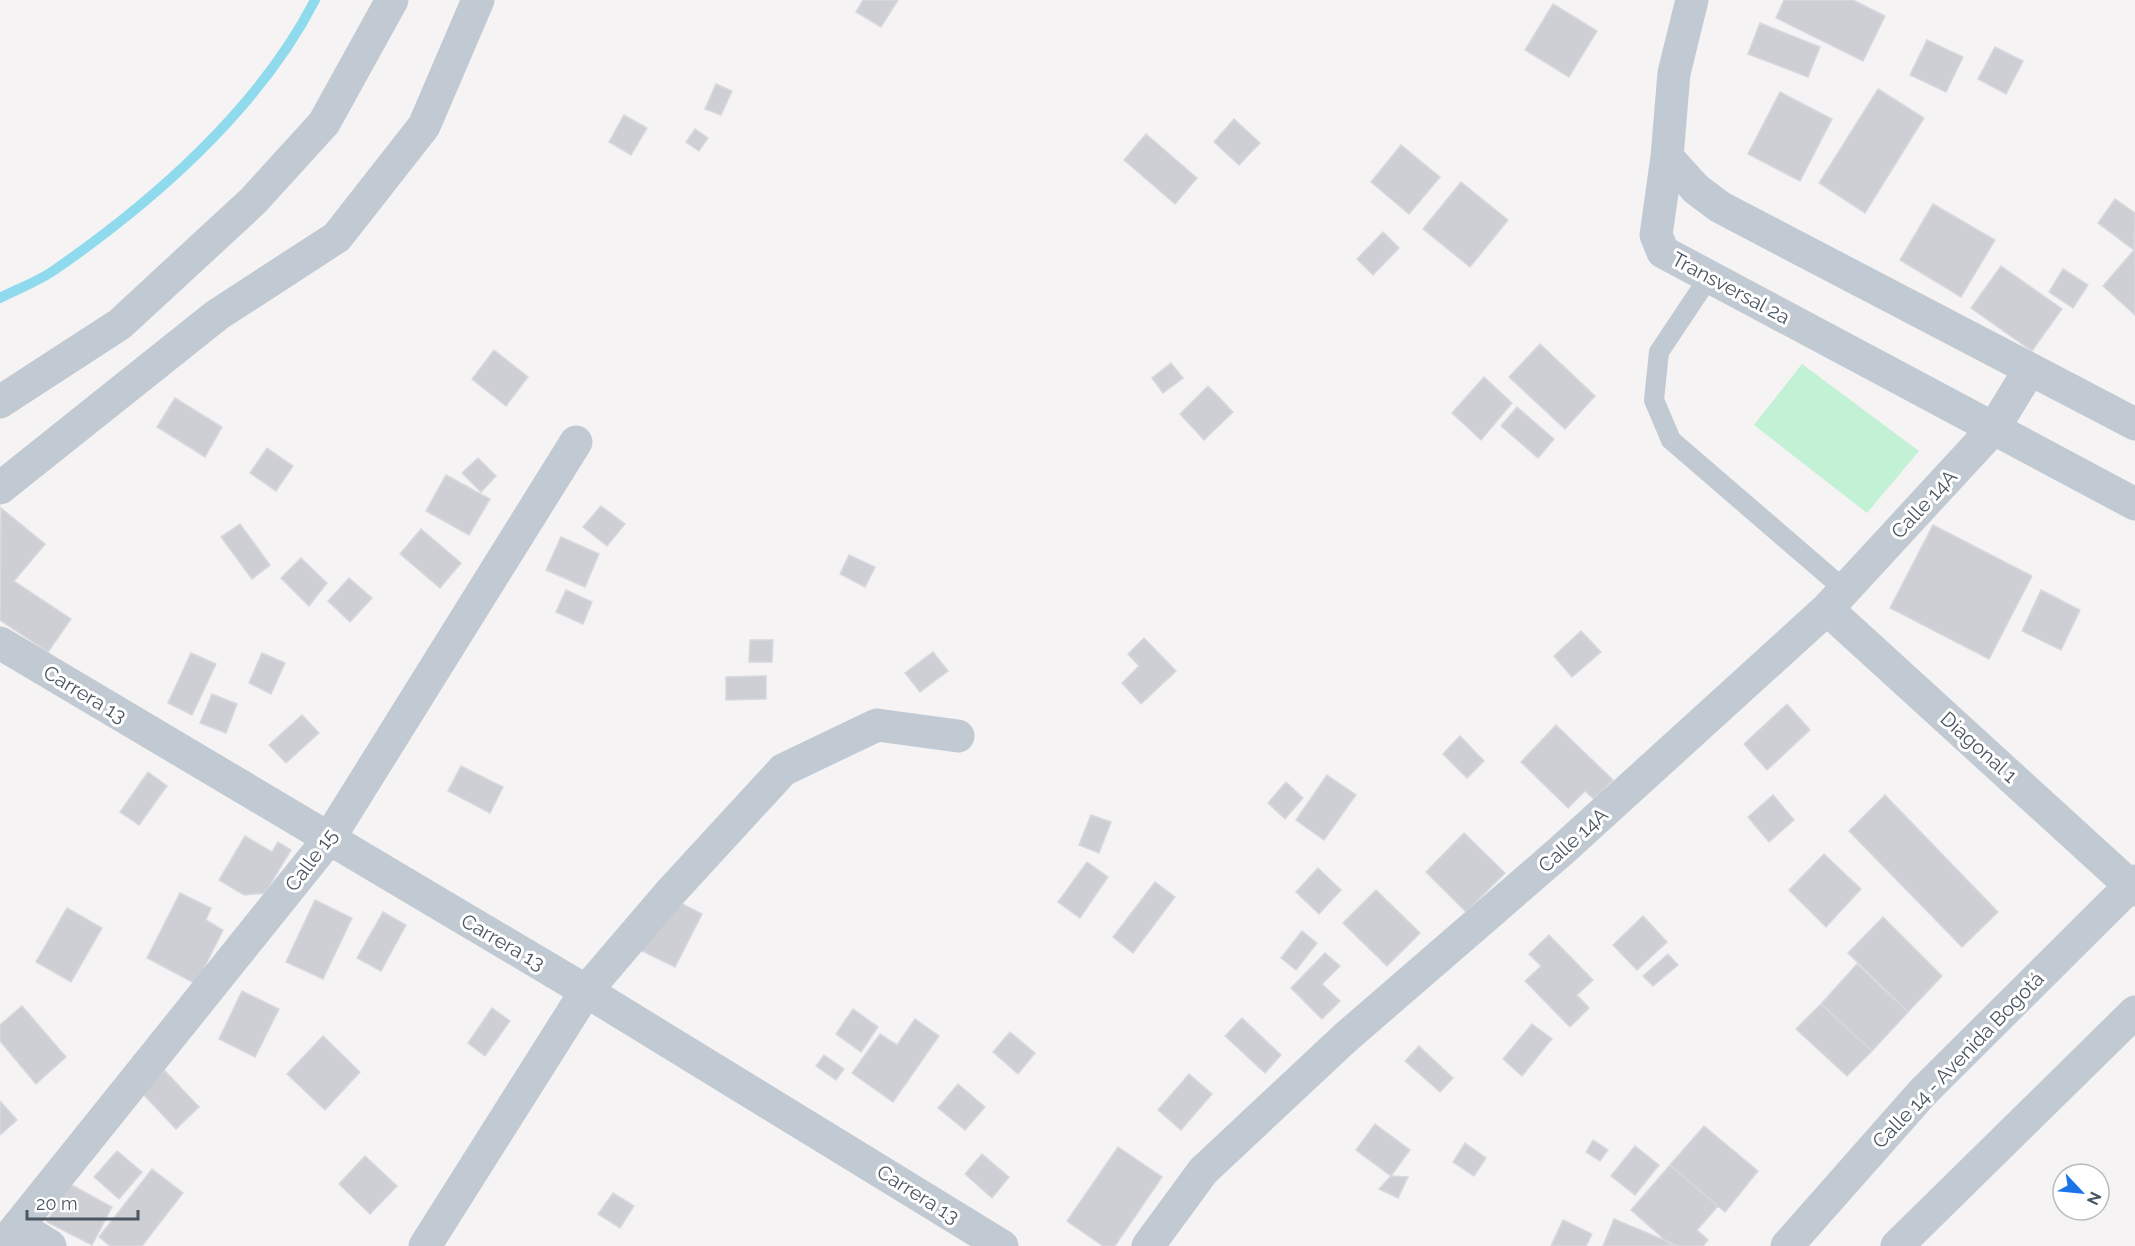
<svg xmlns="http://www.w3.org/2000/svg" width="2135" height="1246" font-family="Raleway,sans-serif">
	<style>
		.green { fill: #c3f1d5 }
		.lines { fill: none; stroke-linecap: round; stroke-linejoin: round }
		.stream { stroke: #90daee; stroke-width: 10 }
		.building { fill: #cdcfd5; stroke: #d7d9de; stroke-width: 1.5 }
		.service { stroke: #c1cad2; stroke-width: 20 }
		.minor { stroke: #c1cad2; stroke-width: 33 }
		.tertiary { stroke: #c1cad2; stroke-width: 33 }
		.labels { text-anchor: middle; stroke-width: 6; stroke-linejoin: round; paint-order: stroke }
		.street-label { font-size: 20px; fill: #4a5661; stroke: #fff }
	</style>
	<rect width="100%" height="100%" fill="#f5f3f3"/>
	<!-- green -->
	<path class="green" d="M1802,364L1919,451L1867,513L1754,425Z"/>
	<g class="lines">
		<!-- stream -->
		<path class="stream" d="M0,298C17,289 37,282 53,271C153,202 259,109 315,0"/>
	</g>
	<!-- building -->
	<path class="building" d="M863,0H898L881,27L856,12Z
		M1784,0H1853L1885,16L1863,61L1776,18Z
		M1553,4L1597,31L1569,77L1525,50Z
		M1760,23L1820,47L1808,77L1748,54Z
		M1927,40L1963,57L1946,92L1910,75Z
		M1995,47L2023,61L2006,94L1978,79Z
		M716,84L732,91L721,115L705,109Z
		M1878,89L1924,118L1865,213L1819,183Z
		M1780,92L1832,119L1800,181L1748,154Z
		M624,115L647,128L631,155L609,142Z
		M1234,119L1260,143L1239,165L1214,142Z
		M695,129L708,138L699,151L686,142Z
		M1146,134L1197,178L1175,204L1124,160Z
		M1401,145L1440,177L1409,214L1371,182Z
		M1461,182L1508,220L1470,267L1423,229Z
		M2115,199L2135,213L2134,250L2098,223Z
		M1933,204L1995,240L1961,297L1900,260Z
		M1383,232L1399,248L1373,275L1357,259Z
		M2134,250H2135V315L2103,286Z
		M2001,266L2062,309L2032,351L1971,308Z
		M2063,269L2088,285L2073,308L2049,292Z
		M1540,344L1595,396L1565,429L1509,377Z
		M494,350L528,377L506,406L472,379Z
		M1171,363L1183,378L1163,393L1152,378Z
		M1484,377L1512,403L1481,440L1452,413Z
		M1208,386L1233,412L1204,440L1180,414Z
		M175,398L222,427L205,457L157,427Z
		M1517,407L1554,439L1538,458L1501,426Z
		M267,448L293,466L276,491L250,473Z
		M478,458L496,476L481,492L462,473Z
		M446,475L490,499L469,535L426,511Z
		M601,506L625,524L607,546L583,527Z
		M1,508L45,544L14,581L71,619L48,652L0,620Z
		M240,524L270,565L252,579L221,537Z
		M1933,525L2032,576L1989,659L1890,608Z
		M421,529L461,563L440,588L400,554Z
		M561,537L599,554L585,587L546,570Z
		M849,555L875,567L865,587L840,574Z
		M301,558L327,583L309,606L281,578Z
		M349,578L372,598L350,622L328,601Z
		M566,590L592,602L583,624L556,612Z
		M2041,590L2080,610L2061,650L2022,631Z
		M1581,631L1601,652L1572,677L1554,656Z
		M1144,638L1176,671L1141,704L1122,683L1139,666L1128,654Z
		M750,640H773L772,662H749Z
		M933,652L948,671L920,692L905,673Z
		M191,653L216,664L192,715L168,703Z
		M262,653L285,663L271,694L249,683Z
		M766,676V699L726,700V677Z
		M212,694L237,704L226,733L200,723Z
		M1787,704L1810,730L1767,770L1744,744Z
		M302,715L319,733L286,763L269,745Z
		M1556,725L1613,780L1594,799L1585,791L1568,808L1521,762Z
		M1460,736L1484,761L1467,778L1443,754Z
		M461,766L503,787L490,813L448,791Z
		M148,772L167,786L139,825L120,812Z
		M1327,775L1356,795L1324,840L1296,820Z
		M1286,782L1303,798L1285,819L1268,803Z
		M1773,795L1794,820L1769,842L1748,817Z
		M1885,795L1998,912L1962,947L1849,831Z
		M1091,815L1111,822L1099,853L1079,845Z
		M1464,833L1505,873L1466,912L1426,872Z
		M245,836L272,852L278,842L291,850L265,893L244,895L219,880Z
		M1824,854L1861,889L1826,927L1789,890Z
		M1087,862L1108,877L1080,918L1058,902Z
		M1318,868L1341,890L1319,914L1296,892Z
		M1155,882L1175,897L1133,953L1113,937Z
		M1376,890L1420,933L1387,966L1343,923Z
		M180,893L211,908L206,920L223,930L196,984L147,958Z
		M669,897L702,914L675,967L642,951Z
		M315,900L352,918L323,979L286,962Z
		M67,908L102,928L71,982L36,962Z
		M383,912L406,925L381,971L357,958Z
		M1643,916L1667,942L1637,970L1613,945Z
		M1883,917L1942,976L1908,1012L1848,953Z
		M1302,931L1317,943L1296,970L1281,958Z
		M1549,935L1593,980L1577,995L1589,1008L1570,1027L1525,981L1541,966L1529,954Z
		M1325,953L1340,966L1322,984L1340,1001L1322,1019L1291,988Z
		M1668,954L1678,965L1653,986L1643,976Z
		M1857,964L1908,1012L1872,1051L1821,1004Z
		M242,991L279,1009L255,1057L219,1039Z
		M1821,1004L1872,1051L1847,1076L1796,1029Z
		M22,1006L66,1057L36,1084L0,1041V1025Z
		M492,1008L510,1021L485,1056L468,1043Z
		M853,1009L878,1027L861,1052L836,1034Z
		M1242,1018L1281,1055L1265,1073L1225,1036Z
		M915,1019L939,1036L893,1102L852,1073L880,1034L897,1045Z
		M1532,1024L1552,1039L1522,1076L1503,1059Z
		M1010,1032L1035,1053L1018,1074L993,1052Z
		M323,1036L360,1072L325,1110L287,1074Z
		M1419,1046L1453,1078L1440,1092L1405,1061Z
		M824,1055L844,1069L836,1080L816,1066Z
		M164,1070L199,1107L176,1129L141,1092Z
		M1189,1074L1212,1094L1181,1130L1158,1110Z
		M958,1084L985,1107L965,1130L938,1108Z
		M0,1101L17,1120L0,1135Z
		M1375,1124L1410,1150L1391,1176L1356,1150Z
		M1704,1126L1758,1171L1725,1212L1670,1165Z
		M1593,1140L1608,1150L1600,1161L1586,1152Z
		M1465,1143L1486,1158L1474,1176L1453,1162Z
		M1635,1146L1659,1165L1635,1195L1611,1176Z
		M1118,1147L1162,1177L1115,1246H1103L1067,1221Z
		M117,1151L142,1172L119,1199L94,1177Z
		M982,1154L1009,1177L992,1198L965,1174Z
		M365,1156L397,1186L370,1214L339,1184Z
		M1670,1165L1718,1206L1697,1230L1708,1240L1703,1246H1672L1631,1210Z
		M152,1169L183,1193L142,1246H110L99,1237Z
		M1391,1176L1408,1177L1398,1198L1379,1189Z
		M68,1183L112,1207L92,1245L47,1222Z
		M613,1193L634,1206L620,1228L598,1214Z
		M1614,1219L1678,1246H1603Z
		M1563,1220L1592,1234L1586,1246H1551Z"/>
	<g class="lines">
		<!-- service -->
		<path class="service" d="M1709,277L1659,352L1654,400L1671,440L1845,590"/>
		<!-- minor -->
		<path class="minor" d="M1692,0L1674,73L1667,157L1656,235L1663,252L2135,504
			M1667,157L1696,189L1720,207L2135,424
			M0,402L120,324L253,201L324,123L392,0
			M0,488L217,315L337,237L424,126L478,0
			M1827,609L2135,890
			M0,643L586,991L1002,1246
			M18,1226L50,1246
			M2,1246L328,840L576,442
			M425,1246L586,991L669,894L783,770L877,725L958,736
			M1148,1246L1203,1171L1345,1038L1561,851L1827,609L1994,428L2030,369"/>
		<!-- tertiary -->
		<path class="tertiary" d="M1787,1246L1922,1093L2135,881
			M1897,1246L2135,1012"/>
	</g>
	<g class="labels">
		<!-- street labels -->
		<g class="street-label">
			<text transform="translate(1731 288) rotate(28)" y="7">Transversal 2a</text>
			<text transform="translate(1924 504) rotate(-47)" y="7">Calle 14A</text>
			<text transform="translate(85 694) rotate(31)" y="7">Carrera 13</text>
			<text transform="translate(1979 747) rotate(42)" y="7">Diagonal 1</text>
			<text transform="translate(1573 840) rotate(-42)" y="7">Calle 14A</text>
			<text transform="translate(311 860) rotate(-53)" y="7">Calle 15</text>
			<text transform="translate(503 942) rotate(30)" y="7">Carrera 13</text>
			<text transform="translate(1958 1060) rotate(-46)" y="7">Calle 14 - Avenida Bogotá</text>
			<text transform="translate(918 1194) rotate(32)" y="7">Carrera 13</text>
		</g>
	</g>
	<!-- north arrow -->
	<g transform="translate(2081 1192) rotate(116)"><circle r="28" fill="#ffffff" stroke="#b7bbc0" stroke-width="1.5"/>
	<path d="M0-4.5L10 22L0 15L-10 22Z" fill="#1a73e8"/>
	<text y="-9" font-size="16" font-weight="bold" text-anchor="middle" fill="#4a5661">N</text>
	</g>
	<!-- scale -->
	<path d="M27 1210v9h111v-9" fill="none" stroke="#4a5661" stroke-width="3"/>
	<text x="36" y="1210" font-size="18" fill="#4a5661" stroke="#ffffff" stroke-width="4.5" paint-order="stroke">20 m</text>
</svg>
